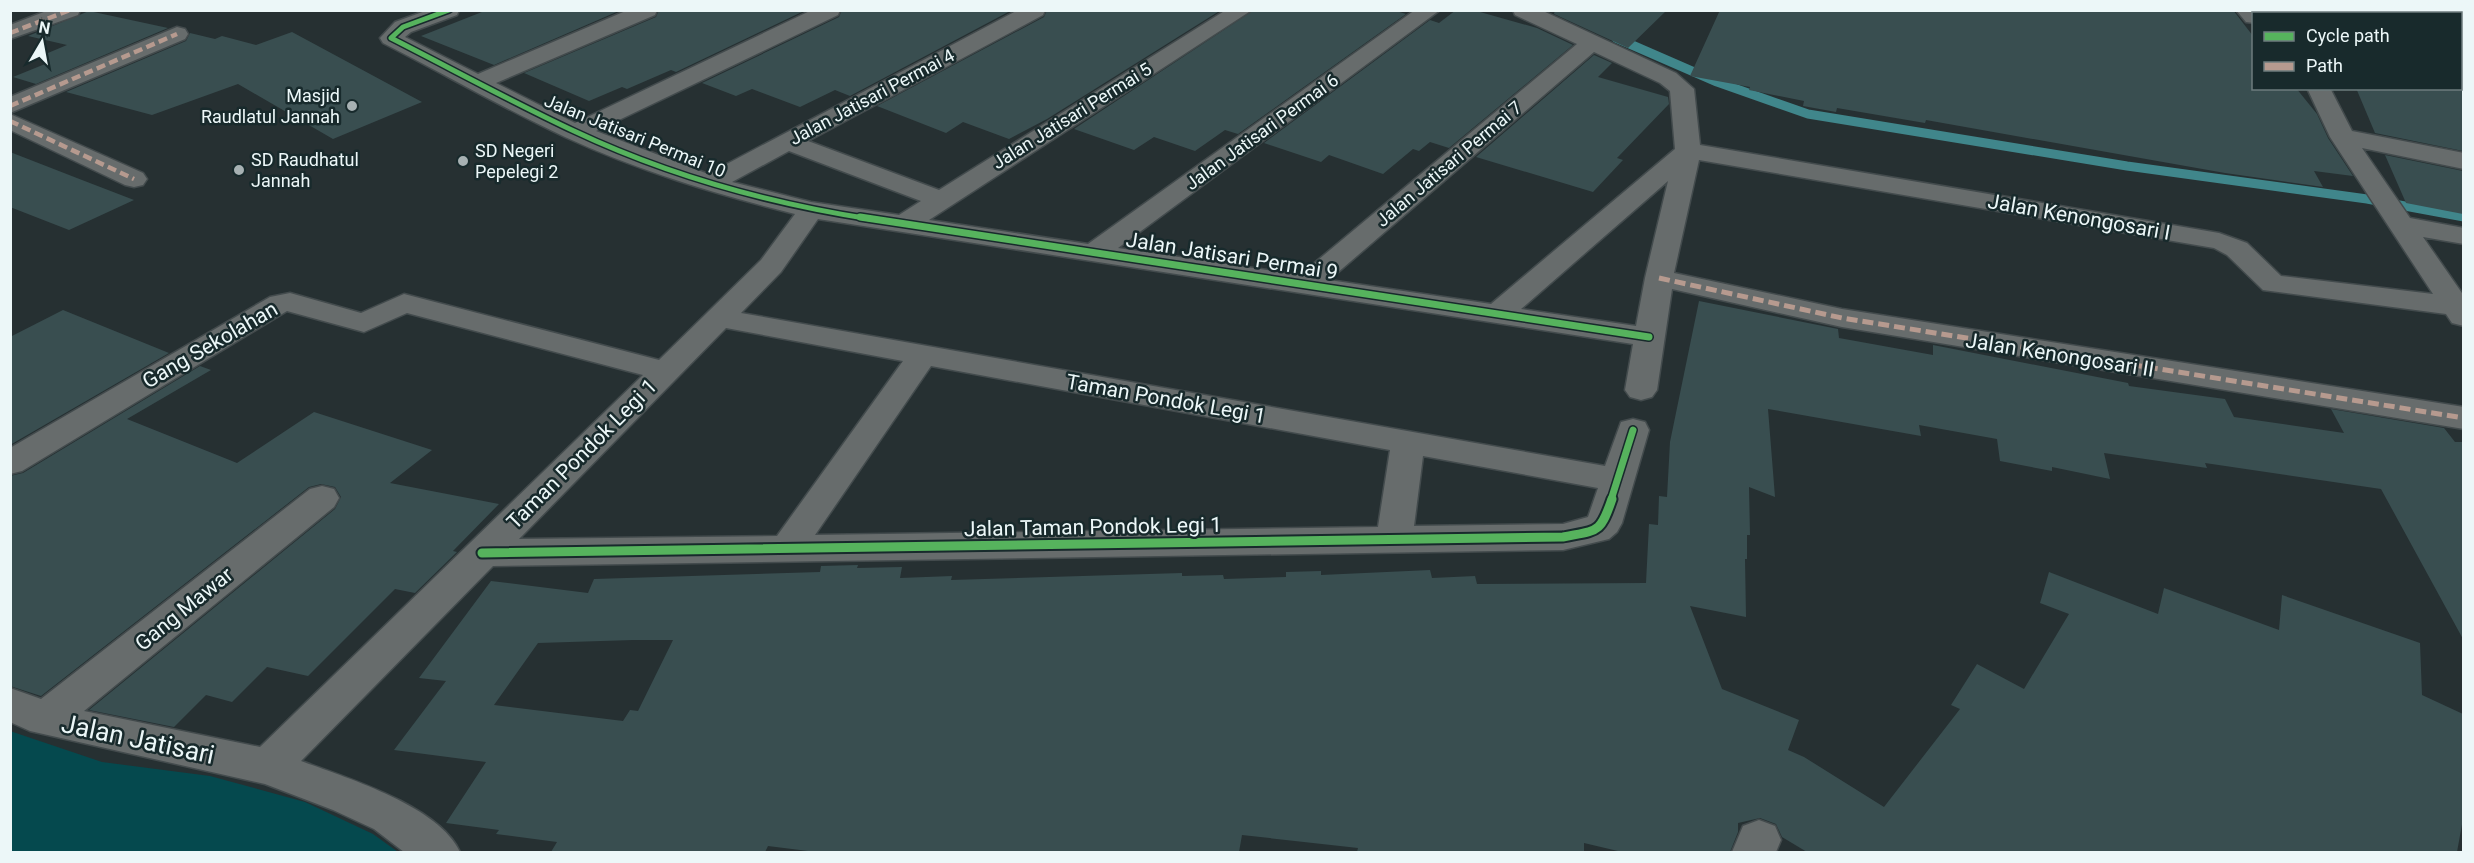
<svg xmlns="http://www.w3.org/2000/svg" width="2474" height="863" font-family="Roboto,sans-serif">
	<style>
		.green { fill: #05494e }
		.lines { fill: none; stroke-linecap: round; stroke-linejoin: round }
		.stream { stroke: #40868b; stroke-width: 9 }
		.building { fill: #394e50; fill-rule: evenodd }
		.minor-casing { stroke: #434b4d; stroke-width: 3 }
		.minor { fill: #676c6c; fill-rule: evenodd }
		.quiet-far1 { stroke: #b69a8f; stroke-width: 4.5; stroke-dasharray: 9 4.5; stroke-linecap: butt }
		.quiet { stroke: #b69a8f; stroke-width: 5; stroke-dasharray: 11 5; stroke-linecap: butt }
		.cycleway-far2-casing { stroke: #182a2c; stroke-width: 8 }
		.cycleway-far1-casing { stroke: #182a2c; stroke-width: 10 }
		.cycleway-casing { stroke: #182a2c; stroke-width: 13 }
		.cycleway-far2 { stroke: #56b35d; stroke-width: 5 }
		.cycleway-far1 { stroke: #56b35d; stroke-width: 7 }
		.cycleway { stroke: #56b35d; stroke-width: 9 }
		.poi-dot { fill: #a7b1b3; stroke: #182a2c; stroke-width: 2 }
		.labels { text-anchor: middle; stroke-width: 5; stroke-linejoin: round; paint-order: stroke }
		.far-poi-label { font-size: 18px; fill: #ecf7f8; stroke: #182a2c; text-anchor: start }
		.far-street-label { font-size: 18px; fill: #ecf7f8; stroke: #182a2c }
		.street-label { font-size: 21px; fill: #ecf7f8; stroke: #182a2c }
		.near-street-label { font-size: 26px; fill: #ecf7f8; stroke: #182a2c }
	</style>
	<rect width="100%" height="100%" fill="#263032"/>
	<!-- green -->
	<path class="green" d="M10,731L102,762L210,776L305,802L373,834L398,852H11Z"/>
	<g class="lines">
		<!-- stream -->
		<path class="stream" d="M1616,38L1717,82L1808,114L2127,166L2367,199L2464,217"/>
	</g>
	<!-- building -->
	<path class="building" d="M487,10H621L494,65L421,36Z
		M659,10H806L676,72L671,70L627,89L622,87L589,101L524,73L656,17Z
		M842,10H1012L850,96L835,90L800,107L752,89L736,96L702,83L839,17Z
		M1047,10H1221L1047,119L1009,139L963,122L946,133L877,106L1044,17Z
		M1254,10H1393L1406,14L1238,134L1225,130L1195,151L1154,137L1134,150L1074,129Z
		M1456,10H1473L1537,28L1573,45L1449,148L1430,142L1419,151L1413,149L1383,174L1329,155L1321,162L1264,143L1430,20L1439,23Z
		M1555,10H1667L1628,48L1554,14Z
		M1720,10H2233L2253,36V88H2296L2317,114L2328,138L2353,176L2314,171L2323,187L2225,173L1926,120L1925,123L1837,108L1836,112L1803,106L1804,101L1749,90L1750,87L1690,76Z
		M89,11L168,28L36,84L13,77L50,62L36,58L67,45L28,36Z
		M292,32L422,102L333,139L238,84L152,115L66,92L186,41L190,33L215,39L222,36L256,45Z
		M1594,55L1612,63L1598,77L1668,97L1669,104L1617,158L1623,160L1593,192L1476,157Z
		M2356,88H2463V151L2375,133Z
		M10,152L82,180L134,200L69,230L10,207Z
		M2385,155L2463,171V214L2406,203Z
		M1699,301L1838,329L1839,338L1933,355V345L2128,383L2129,386L2225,399L2234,417L2344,433L2331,409L2444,428L2455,442H2463V639L2381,489L2205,463L2207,468L2104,453L2110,479L2052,467V471L2000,461L1997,439L1919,425L1921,436L1768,409L1775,497L1749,487L1750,535H1747V559H1745L1746,617L1690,606L1722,689L1799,720L1788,750L1804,757L1884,807L1960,709L1951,705L1977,664L2024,689L2069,614L2040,603L2049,572L2158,614L2164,588L2279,630L2282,595L2420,643L2422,695L2463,714V819L2457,852H1807L1782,837L1776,824L1760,818L1738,823V832L1730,852H1622L1584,843V852H1357L1358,848L1242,835L1239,852H816L768,846L765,852H551L557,842L496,834L499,830L446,823L486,762L394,750L446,681L419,678L491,581L588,593L594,579L820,572L821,566L858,565L857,568L902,567L900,578L952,576L951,580L1182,573V576L1223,575L1224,579L1286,577V572L1321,571V575L1430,570L1432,578L1475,576L1477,584L1646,583L1649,524L1658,525L1659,496L1667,497L1670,442ZM633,640H673L638,711L630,710L623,721L494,705L538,643Z
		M63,310L169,353L10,445V337Z
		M200,366L211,370L127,419L237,463L314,412L432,450L390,483L499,504L453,551L457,552L415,593L395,589L308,676L267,667L232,702L206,695L174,727L89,710L335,509L341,497L335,487L321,484L309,487L41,696L10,686V476L23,473Z"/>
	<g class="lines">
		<!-- minor casing -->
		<g class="minor-casing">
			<path id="minor" d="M49,10H80L78,15L10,39V25Z
				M428,10H459L457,15L411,32L405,37L478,74L628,10H657L655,15L496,83L575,123L812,10H840L838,15L596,131L708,174L1018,10H1045L1043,15L808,141L939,190L1226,10H1252L929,220L1088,244L1415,10H1440L1118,248L1300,275L1577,44L1515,15L1513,10H1541L1676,73L1694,89L1700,145L2219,233L2247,243L2281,276L2433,294L2330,137L2307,88H2330L2352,131L2464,153V169L2362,148L2410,218L2464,228V244L2423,237L2464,296V326L2452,323L2446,314L2263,290L2227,255L2214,248L1699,160L1674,273L1842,309L2464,407V429L1842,327L1672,289L1657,390L1652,397L1641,400L1630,397L1625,390L1633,344L818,219L781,272L741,313L1605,466L1621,422L1633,419L1645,422L1649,430L1622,523L1617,532L1609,539L1563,550L493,566L301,761C347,778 439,806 460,852H404L374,829L333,810L265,784L30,731L10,722V688L41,699L310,489L322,486L334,489L339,498L334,507L84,711L260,747L643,375L407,313L364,332L287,311L22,471L10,474V448L270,297L290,293L361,313L404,294L659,360L761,260L795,214C716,194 639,171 565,137C503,108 444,74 383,43L380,38L395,22ZM1594,52L1660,83L1670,91L1675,149L1491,304L1329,280ZM789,151L921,201L899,215L811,202L732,182ZM1668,181L1645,278L1636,326L1521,309ZM726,328L903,361L777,536L519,539ZM931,366L1390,450L1378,527L815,535ZM1423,456L1598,488L1588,517L1563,524L1414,526Z
				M2236,10H2259L2262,14H2254V23L2246,22Z
				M177,27L185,29L188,34L185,39L10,113V97Z
				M10,114L143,173L147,179L143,185L134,187L125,185L10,130Z
				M1759,820L1775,826L1781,840L1776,852H1732L1743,826Z"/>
		</g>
		<!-- minor -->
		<use href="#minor" class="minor"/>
		<!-- quiet-far1 -->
		<path class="quiet-far1" d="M10,33L70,10
			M10,106L177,34
			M10,121L134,179"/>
		<!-- quiet -->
		<path class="quiet" d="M1659,278L1842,318L2464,418"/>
		<!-- cycleway-far2 casing -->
		<g class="cycleway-far2-casing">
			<path id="cycleway-far2" d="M449,10L403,27L391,38C452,69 512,102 574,131C667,175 768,203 870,219"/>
		</g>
		<!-- cycleway-far1 casing -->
		<g class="cycleway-far1-casing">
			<path id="cycleway-far1" d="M860,217L1649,337
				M1611,500L1633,430"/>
		</g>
		<!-- cycleway casing -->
		<g class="cycleway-casing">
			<path id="cycleway" d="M482,553L1563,537C1598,530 1600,534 1612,499"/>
		</g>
		<!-- cycleway-far2 -->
		<use href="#cycleway-far2" class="cycleway-far2"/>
		<!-- cycleway-far1 -->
		<use href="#cycleway-far1" class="cycleway-far1"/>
		<!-- cycleway -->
		<use href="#cycleway" class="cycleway"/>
	</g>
	<!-- markers -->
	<g class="poi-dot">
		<circle cx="352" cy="106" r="6"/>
		<circle cx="463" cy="161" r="6"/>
		<circle cx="239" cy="170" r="6"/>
	</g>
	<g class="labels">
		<!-- far-poi labels -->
		<g class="far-poi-label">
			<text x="340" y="102" text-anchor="end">Masjid<tspan x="340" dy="21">Raudlatul Jannah</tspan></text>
			<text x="475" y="157">SD Negeri<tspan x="475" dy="21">Pepelegi 2</tspan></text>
			<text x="251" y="166">SD Raudhatul<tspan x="251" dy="21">Jannah</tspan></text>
		</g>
		<!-- far-street labels -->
		<g class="far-street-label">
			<text transform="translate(872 97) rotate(-28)" y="6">Jalan Jatisari Permai 4</text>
			<text transform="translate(1072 116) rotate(-32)" y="6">Jalan Jatisari Permai 5</text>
			<text transform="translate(1262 132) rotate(-36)" y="6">Jalan Jatisari Permai 6</text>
			<text transform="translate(635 136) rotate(22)" y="6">Jalan Jatisari Permai 10</text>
			<text transform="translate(1449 164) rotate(-40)" y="6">Jalan Jatisari Permai 7</text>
		</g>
		<!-- street labels -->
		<g class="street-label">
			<text transform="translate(2079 217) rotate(10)" y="7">Jalan Kenongosari I</text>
			<text transform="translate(1232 256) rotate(9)" y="7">Jalan Jatisari Permai 9</text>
			<text transform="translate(210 345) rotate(-30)" y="7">Gang Sekolahan</text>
			<text transform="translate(2060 355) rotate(9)" y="7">Jalan Kenongosari II</text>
			<text transform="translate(1166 399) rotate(10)" y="7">Taman Pondok Legi 1</text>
			<text transform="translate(582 454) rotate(-45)" y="7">Taman Pondok Legi 1</text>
			<text transform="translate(1093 527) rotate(-1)" y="7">Jalan Taman Pondok Legi 1</text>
			<text transform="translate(184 609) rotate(-39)" y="7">Gang Mawar</text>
		</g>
		<!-- near-street labels -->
		<g class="near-street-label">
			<text transform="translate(138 739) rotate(12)" y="9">Jalan Jatisari</text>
		</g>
	</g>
	<!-- border -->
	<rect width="2474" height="863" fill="none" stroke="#ecf7f8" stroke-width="24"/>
	<!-- legend -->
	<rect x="2252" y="12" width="210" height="78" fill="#182a2c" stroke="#6d7c7e" stroke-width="1.5"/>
	<rect x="2264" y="32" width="30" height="9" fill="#56b35d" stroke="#6d7c7e" stroke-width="1.5"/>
	<text x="2306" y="42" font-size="18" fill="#ecf7f8">Cycle path</text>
	<rect x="2264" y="62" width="30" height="9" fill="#b69a8f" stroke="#6d7c7e" stroke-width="1.5"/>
	<text x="2306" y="72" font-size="18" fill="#ecf7f8">Path</text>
	<!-- north arrow -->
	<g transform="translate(42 42) rotate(10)" stroke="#182a2c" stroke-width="4.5" paint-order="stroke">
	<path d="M0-4.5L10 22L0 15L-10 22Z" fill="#ecf7f8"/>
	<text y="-9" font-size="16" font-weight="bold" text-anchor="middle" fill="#ecf7f8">N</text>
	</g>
</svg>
